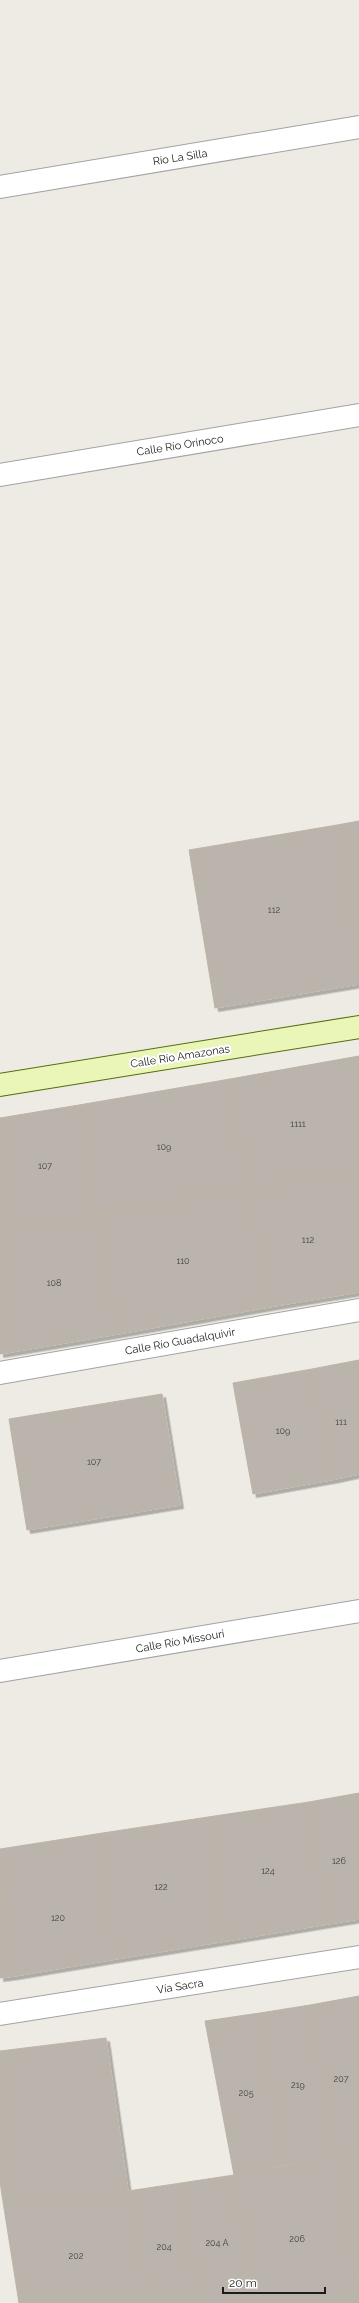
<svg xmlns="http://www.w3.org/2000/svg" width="359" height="2303" font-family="Raleway,sans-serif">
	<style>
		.building { fill: #bab4ac; stroke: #beb4a6; filter: url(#shadow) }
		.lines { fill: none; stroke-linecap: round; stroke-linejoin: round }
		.street-casing { stroke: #a3a3a3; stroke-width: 24 }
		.secondary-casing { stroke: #536d0a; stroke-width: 24 }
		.street { stroke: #fff; stroke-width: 22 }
		.secondary { stroke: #e9f6b8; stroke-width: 22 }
		.labels { text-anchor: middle; stroke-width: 4; stroke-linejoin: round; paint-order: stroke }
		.number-label { font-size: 9px; fill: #444240 }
		.street-label { font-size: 11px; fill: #1c1c1c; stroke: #fff }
	</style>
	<defs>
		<filter id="shadow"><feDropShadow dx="3.5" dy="3.5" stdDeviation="0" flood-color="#0004"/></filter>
	</defs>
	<rect width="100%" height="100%" fill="#edebe3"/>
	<!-- building -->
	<path class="building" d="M359,821V969L337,825Z
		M337,825L359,969V984L215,1008L189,850Z
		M359,1056V1170L248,1189L230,1079Z
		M230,1079L248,1189L97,1215L79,1105Z
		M79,1105L97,1215L0,1232V1118Z
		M359,1170V1292L269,1307L248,1189Z
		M248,1189L269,1307L118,1334L97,1215Z
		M97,1215L118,1334L0,1354V1232Z
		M359,1360V1474L336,1479L312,1369Z
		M312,1369L336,1479L253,1494L233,1383Z
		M162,1394L180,1505L27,1530L9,1419Z
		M359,1793V1919L328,1924L309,1802Z
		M309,1802L328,1924L226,1941L208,1817Z
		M208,1817L226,1941L116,1959L96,1834Z
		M96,1834L116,1959L15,1976L0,1877V1849Z
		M0,1877L15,1976L0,1978Z
		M359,1996V2153L337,2157L310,2005Z
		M310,2005L337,2157L284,2165L260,2013Z
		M260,2013L284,2165L234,2175L205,2021Z
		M106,2038L128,2191L4,2208L0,2182V2051Z
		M359,2153V2302L337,2157Z
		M337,2157L359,2303H255L234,2175Z
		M234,2175L255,2303H198L181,2183Z
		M181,2183L198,2303H150L128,2191Z
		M128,2191L150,2303H19L4,2208Z"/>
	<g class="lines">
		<!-- street casing -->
		<g class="street-casing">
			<path id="street" d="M0,187L359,127
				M0,475L359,415
				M0,1373L359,1310
				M0,1671L359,1611
				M0,2014L359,1957"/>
		</g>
		<!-- secondary casing -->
		<g class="secondary-casing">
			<path id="secondary" d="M0,1085L359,1027"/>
		</g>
		<!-- street -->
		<use href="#street" class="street"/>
		<!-- secondary -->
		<use href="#secondary" class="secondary"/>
	</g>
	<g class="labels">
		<!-- number labels -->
		<g class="number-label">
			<text x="274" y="913">112</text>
			<text x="298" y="1127">1111</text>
			<text x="164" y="1150">109</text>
			<text x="45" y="1169">107</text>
			<text x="308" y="1243">112</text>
			<text x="183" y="1264">110</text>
			<text x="54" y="1286">108</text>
			<text x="341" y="1425">111</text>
			<text x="283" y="1434">109</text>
			<text x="94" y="1465">107</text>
			<text x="339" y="1864">126</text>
			<text x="268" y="1874">124</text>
			<text x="161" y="1890">122</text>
			<text x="58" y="1921">120</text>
			<text x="341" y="2082">207</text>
			<text x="298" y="2088">219</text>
			<text x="246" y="2096">205</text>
			<text x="297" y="2242">206</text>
			<text x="217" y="2246">204 A</text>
			<text x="164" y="2250">204</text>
			<text x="76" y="2259">202</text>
		</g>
		<!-- street labels -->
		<g class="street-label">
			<text transform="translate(180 157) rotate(-9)" y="4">Río La Silla</text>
			<text transform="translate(180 445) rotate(-9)" y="4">Calle Río Orinoco</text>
			<text transform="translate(180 1056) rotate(-9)" y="4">Calle Río Amazonas</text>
			<text transform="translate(180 1341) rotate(-10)" y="4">Calle Río Guadalquivir</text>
			<text transform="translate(180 1641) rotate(-10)" y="4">Calle Río Missouri</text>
			<text transform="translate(180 1986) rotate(-9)" y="4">Vía Sacra</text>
		</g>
	</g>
	<!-- scale -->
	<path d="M223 2287v6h102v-6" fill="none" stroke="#1c1c1c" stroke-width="2"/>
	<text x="229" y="2287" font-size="12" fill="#1c1c1c" stroke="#ffffff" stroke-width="3" paint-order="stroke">20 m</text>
</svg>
